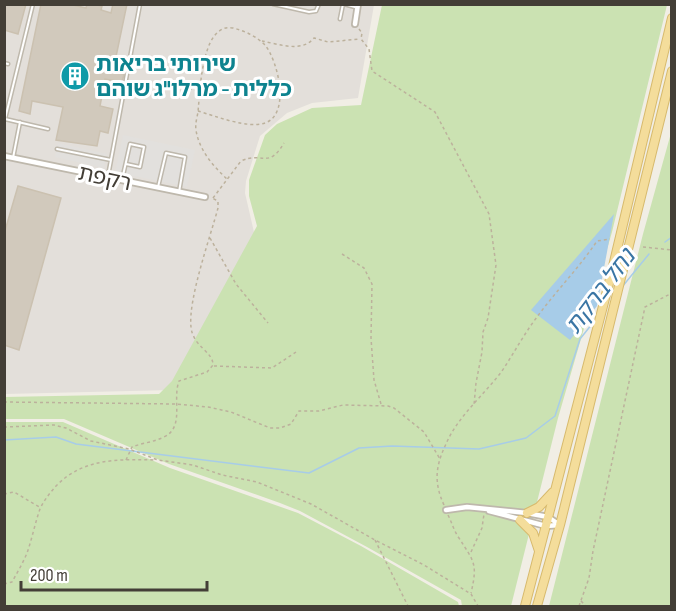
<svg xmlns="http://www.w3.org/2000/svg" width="676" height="611" font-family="'Sofia Sans Condensed','Noto Sans Hebrew',sans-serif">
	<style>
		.industrial { fill: #e3dfda }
		.green { fill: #cbe2b2 }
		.parking { fill: #e2e0dd }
		.water { fill: #a7cce8 }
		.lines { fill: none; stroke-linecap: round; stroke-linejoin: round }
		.stream { stroke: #a7cce8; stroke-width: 1.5 }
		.building { fill: #d1c9bc; stroke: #cbc1b0; stroke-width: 1.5 }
		.service-casing { stroke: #beb8ac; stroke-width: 5 }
		.minor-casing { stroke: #beb8ac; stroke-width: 8 }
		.primary-casing { stroke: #d7ba6d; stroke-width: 10 }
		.path { stroke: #bcb19c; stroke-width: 1.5; stroke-dasharray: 3 3; stroke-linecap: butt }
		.service { stroke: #fff; stroke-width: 2 }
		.minor { stroke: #fff; stroke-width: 4.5 }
		.primary { stroke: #f4dd9b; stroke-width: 8 }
		.labels { text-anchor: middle; stroke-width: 6; stroke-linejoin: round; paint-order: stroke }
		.culture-label { font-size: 22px; font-weight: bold; fill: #0d838f; stroke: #fff; text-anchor: start }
		.street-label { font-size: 22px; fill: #433e36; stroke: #fff }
		.water-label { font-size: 24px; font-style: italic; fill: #3a75a4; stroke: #fff }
	</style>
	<rect width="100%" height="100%" fill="#f1eee5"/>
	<!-- industrial -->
	<path class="industrial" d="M5,5H374L358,98L312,103L287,113L260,136L246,181L245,193L256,241L172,390L5,394Z"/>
	<!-- green -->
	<path class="green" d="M382,5H667L612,232L558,418L511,606H462L461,600L367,547L300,511L280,503L169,464L64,419H5L4,397L159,394L172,381L257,226L249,196V180L265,135L277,124L312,108L361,105Z
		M671,133V606H549L643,234Z
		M5,422H63L170,468L298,513L361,546L458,602L459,606H5Z"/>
	<!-- parking -->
	<path class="parking" d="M123,135L195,150L187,187L115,172Z
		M58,143L107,154L104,168L55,157Z"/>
	<!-- water -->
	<path class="water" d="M614,214L597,306L570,340L531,310Z"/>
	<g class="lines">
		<!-- stream -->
		<path class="stream" d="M665,242L672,237
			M622,287L649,254
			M4,440L56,437L76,444L309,473L359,448L392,446L479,449L526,438L555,416L580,339L596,319"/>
	</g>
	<!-- building -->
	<path class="building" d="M4,4H26L18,34L4,30Z
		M41,4H69L86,8L87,4H92L102,6L101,10L111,13L113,4H127L113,71L124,74L122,82L105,79L100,106L113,109L108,133L100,131L97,146L56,140L63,107L32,101L30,114L19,111Z
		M18,186L61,198L19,350L4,345V234Z"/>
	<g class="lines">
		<!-- service casing -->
		<g class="service-casing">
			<path id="service" d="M33,4L5,119L48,129
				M273,4L309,12L316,11L319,4
				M344,4L355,7
				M340,19L343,4
				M4,63L8,64
				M57,149L111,160
				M13,158L20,122
				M108,176L140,4
				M122,180L130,144L144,147L140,167L126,164
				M158,187L166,153L185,157L179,192"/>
		</g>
		<!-- minor casing -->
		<g class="minor-casing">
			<path id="minor" d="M355,24L358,4
				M4,156L205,197
				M446,510L467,507L527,513L548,517L560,525
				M489,511L546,526L560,525"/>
		</g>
		<!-- primary casing -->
		<g class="primary-casing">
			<path id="primary" d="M527,513L539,507L553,492
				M520,520L533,533L539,551
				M525,606L609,283L672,18
				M537,606L560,525L672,71"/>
		</g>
		<!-- path -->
		<path class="path" d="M359,29L362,33L361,39L369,49L372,71L435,112L489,214L496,265L488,318L483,332L482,352L476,383L474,405
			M262,41C278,44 302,53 314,38L328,42L360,39
			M178,84L197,91
			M198,111C215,116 248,129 265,123C291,114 278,61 265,45C256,36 245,31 233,28C223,26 216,32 211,41C201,61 200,90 198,112C197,118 195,124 196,130C199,150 213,166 227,179
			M213,198L241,161C262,151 268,170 284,143
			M210,238L236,284L268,323
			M643,247L672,250
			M342,254L364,268L372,284L371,338L374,380L381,404
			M214,366L272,368L296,352
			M4,402L176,404L208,407L231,412L270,428H280L291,424L299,411H319L343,405L388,406L394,408L424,432L440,459
			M4,427L54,425L66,428L91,441L129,449L158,460L193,465L222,475L257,482L311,504L375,540L424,565L471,594L478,606
			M126,460L132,447C142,443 154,442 164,437C185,427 172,400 179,381L207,372L213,365C213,351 193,347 191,327C188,299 210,238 218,208V201L212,198
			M4,494L14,492L41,508
			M444,505C434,483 435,467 446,444C458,416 484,395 502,371C514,353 524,334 537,317C556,291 579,268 597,241L610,239
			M448,515C452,523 454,531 459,538C474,562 478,563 471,593
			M375,540L408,606
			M471,552L482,528L484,514
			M4,584L12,582C17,573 23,563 27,553C32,539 35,523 40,509C44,500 50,493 56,486C83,458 119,459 156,460
			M581,601L586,606
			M579,606L589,578L593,551L645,307L672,293"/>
		<!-- service -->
		<use href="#service" class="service"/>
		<!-- minor -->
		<use href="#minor" class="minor"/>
		<!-- primary -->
		<use href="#primary" class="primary"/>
	</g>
	<!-- icons -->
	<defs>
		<g id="building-disc" transform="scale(1.5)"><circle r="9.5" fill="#0f9aa8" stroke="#fff"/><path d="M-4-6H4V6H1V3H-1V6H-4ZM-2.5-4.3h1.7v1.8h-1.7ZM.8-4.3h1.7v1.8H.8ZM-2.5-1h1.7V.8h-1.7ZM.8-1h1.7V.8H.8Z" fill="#fff"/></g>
	</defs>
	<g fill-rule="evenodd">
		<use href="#building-disc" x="75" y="76"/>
	</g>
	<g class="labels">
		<!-- culture labels -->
		<g class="culture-label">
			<text x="96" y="71">שירותי בריאות<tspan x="96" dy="25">כללית - מרלו"ג שוהם</tspan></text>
		</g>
		<!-- street labels -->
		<g class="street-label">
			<text transform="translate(105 177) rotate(12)" y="8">רקפת</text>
		</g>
		<!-- water labels -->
		<g class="water-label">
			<text transform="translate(600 291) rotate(-53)" y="8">נחל ברקת</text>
		</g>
	</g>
	<!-- border -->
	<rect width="676" height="611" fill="none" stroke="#433e36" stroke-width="12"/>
	<!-- scale -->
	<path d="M21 581v9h186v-9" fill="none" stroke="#433e36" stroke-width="3"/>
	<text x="30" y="581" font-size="18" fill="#433e36" stroke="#ffffff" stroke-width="4.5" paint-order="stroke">200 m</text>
</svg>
